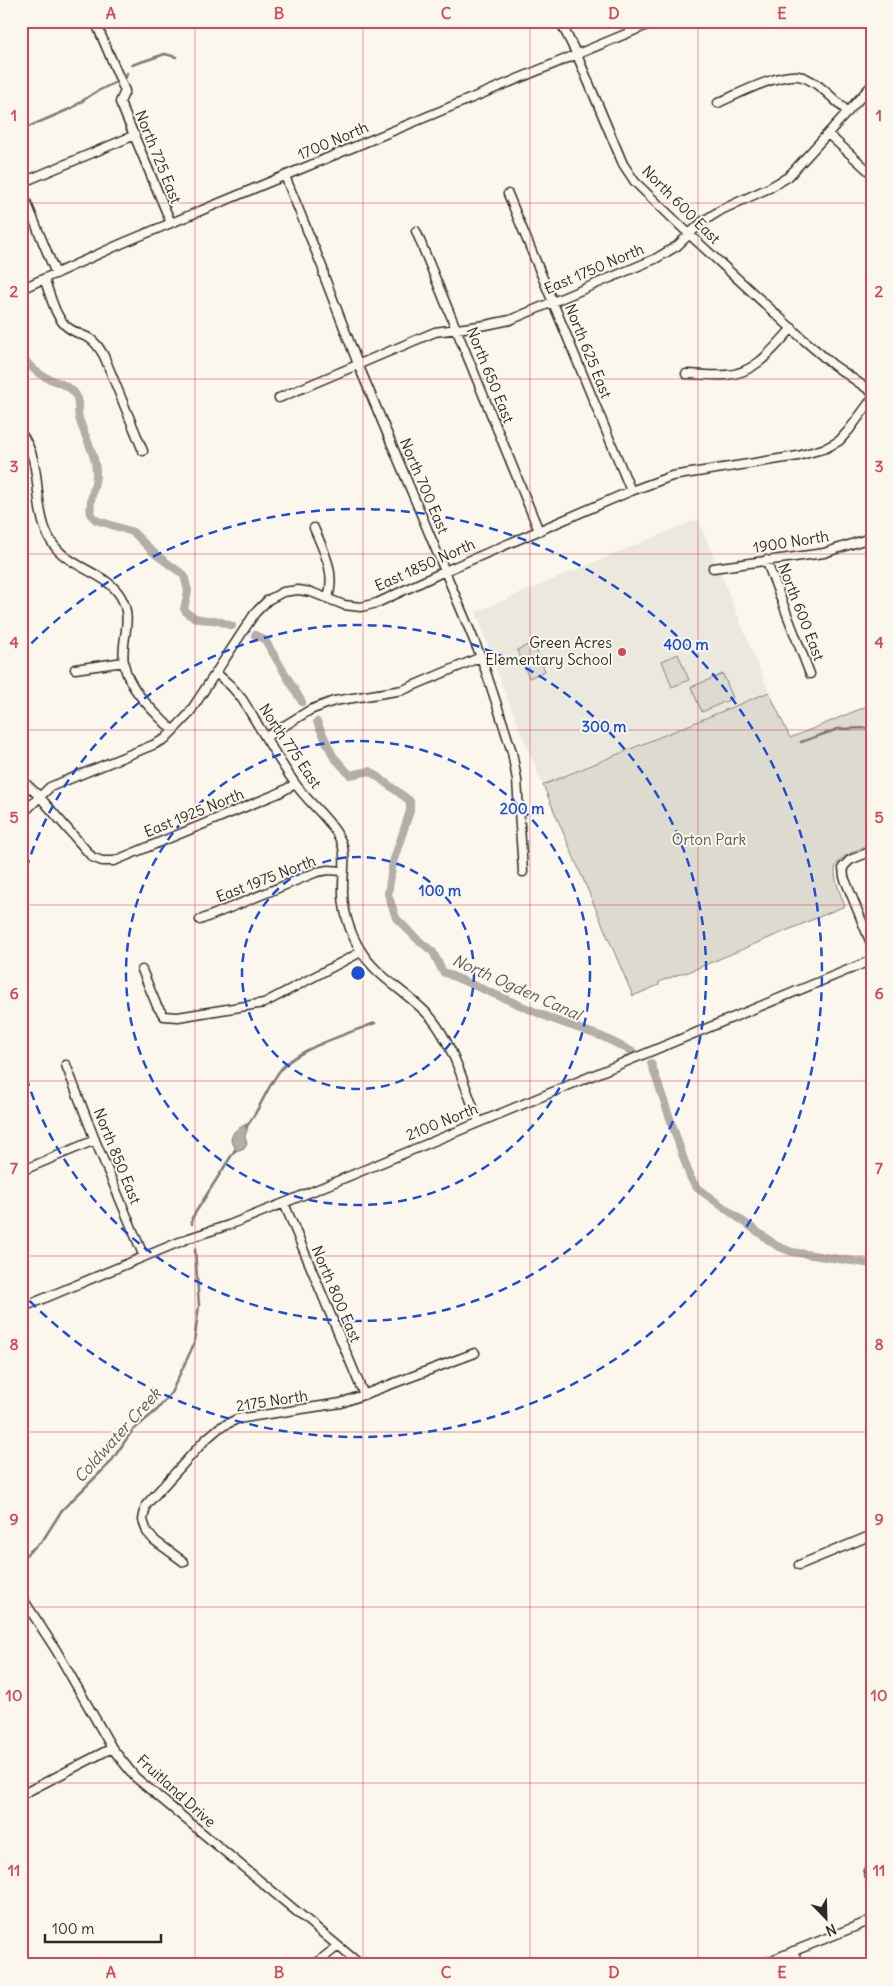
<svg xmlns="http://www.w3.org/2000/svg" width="893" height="1986" font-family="Delius,sans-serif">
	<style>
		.built { fill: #ebe8de }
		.green { fill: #dddad0; stroke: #84827e }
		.water { fill: #b1afa7; stroke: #7b7a75 }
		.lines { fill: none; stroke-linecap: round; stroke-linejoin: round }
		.stream { stroke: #7b7a75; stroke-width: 2.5 }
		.canal { stroke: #b1afa7; stroke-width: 8 }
		.minor-casing { stroke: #2b2b2b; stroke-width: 11 }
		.minor { stroke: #fbf7ec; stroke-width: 8 }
		.grid { fill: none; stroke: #d1495b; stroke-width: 1; stroke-opacity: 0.55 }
		.ring { fill: none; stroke: #1d4ed8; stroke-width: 2.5; stroke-dasharray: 9 6 }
		.poi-dot { fill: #d1495b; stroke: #fbf7ec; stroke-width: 2 }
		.labels { text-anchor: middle; stroke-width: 4; stroke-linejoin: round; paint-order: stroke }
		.street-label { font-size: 15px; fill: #2b2b2b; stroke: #fbf7ec }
		.poi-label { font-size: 15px; fill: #2b2b2b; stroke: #fbf7ec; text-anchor: end }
		.park-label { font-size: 15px; fill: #585754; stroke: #fbf7ec }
		.water-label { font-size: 16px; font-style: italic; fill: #5a5956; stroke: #fbf7ec }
		.centre { fill: #1d4ed8; stroke: #fbf7ec; stroke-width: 2.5 }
		.ring-label { font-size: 15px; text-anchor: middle; font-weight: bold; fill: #1d4ed8; stroke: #fbf7ec; stroke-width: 4; stroke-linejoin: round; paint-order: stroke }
		.neatline { fill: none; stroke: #d1495b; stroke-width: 2 }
		.grid-label { font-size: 16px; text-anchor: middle; font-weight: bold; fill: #d1495b }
	</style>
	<rect width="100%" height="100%" fill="#fbf7ec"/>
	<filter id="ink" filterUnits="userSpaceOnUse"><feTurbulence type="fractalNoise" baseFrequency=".02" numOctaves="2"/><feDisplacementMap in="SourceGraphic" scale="10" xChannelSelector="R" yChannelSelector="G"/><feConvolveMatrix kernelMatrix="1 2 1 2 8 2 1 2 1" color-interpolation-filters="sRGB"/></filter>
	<g filter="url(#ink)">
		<!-- built -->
		<path class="built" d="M698,519L769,692L543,785L507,698L476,612Z"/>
		<!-- green -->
		<path class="green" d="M533,643L545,671L529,678L517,650Z
			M678,654L689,680L672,687L662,661Z
			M723,674L733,698L702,712L691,687Z
			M769,692L790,738L872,704V844C830,861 828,863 845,906L686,973L685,972L659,982V985L633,996L543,785Z"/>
		<!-- water -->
		<path class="water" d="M246,1124L248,1127L245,1136L247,1143L244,1148L234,1152L235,1147L231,1141C232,1130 238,1129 246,1124Z"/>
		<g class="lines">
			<!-- stream -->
			<path class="stream" d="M132,65L165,54L176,57
				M126,77L127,73
				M21,130L72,108L94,93L118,81
				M801,742L838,729L872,728
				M246,1127C260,1110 267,1086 282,1068C300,1048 349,1033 375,1023
				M192,1224V1218L235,1150
				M21,1559L43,1540L62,1510L110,1463L132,1431L157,1410L171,1393L194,1344L199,1305L195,1249"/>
			<!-- canal -->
			<path class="canal" d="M21,355C26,362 32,369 40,374C50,381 66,383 74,392C80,399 77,409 79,418C84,436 96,454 96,473C96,488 88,499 91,515L96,520L133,532L155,554L184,575L188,591L184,609C190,619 202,620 212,620C219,620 226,624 232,626
				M255,635L265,640L302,702
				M317,722L333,756L350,775L370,771L410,801V811L393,862L388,894L396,918L417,939L433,952L443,972L552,1019L603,1037L633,1052
				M651,1063L690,1177L697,1188L777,1246L792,1252L872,1264"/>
			<!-- minor casing -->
			<g class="minor-casing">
				<path id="minor" d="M95,21L125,91L120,102L171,223
					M560,21L577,55L623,164L635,182L689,234L804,340L832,364L872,392
					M718,103C738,94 776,74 798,76C815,78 835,101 848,112
					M828,134L872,174
					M285,176L323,269L324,276L358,364L481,657L496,702L512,752L517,780L523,872
					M21,183L135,135
					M21,189L56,274
					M508,194L631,491
					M416,231L539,531
					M44,279C50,293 54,314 65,325C72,332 81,334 89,338C96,342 100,349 104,356L143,451
					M21,289L123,243L657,21
					M686,374C699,374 713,376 726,375C755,374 774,348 792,328
					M279,398L435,332L486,325L510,320L655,259L677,246L702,222L721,210L769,188L788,177L872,85
					M21,433C43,463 33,499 46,531C60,569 104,568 121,597C134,620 120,641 124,664C129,691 155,712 173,731
					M314,528C324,552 336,572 328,598
					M766,560L810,674
					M713,568L824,553L864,540L872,536
					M75,669L124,662
					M216,673L231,686L242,699C259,726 275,755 294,782C308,803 330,818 341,841C347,855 343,872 343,886C342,908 349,932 361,951C378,979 411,994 432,1019C454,1046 465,1089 479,1122
					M266,737L310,710L334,701L403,690L481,657
					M21,779L39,796L92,857L102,861H114L279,793L295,784
					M21,815L50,787L153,745L165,739L188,715L255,613L268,600L283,592L298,590L311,592L344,605L361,607L377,603L445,571L631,491L672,476L798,456L826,448L839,441L849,430L872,399
					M872,851L850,860L843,867L844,877L872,946
					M200,920L317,872L328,870L344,871
					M142,970L157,1006L164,1016L178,1017L264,1003L361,952
					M66,1065L95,1140L144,1257
					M21,1171L95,1140
					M284,1203L364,1395
					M21,1308L189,1238L229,1225L284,1203L872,960
					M184,1562L154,1540L147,1532L143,1520L146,1505L205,1440L219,1428L237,1419L341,1403L475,1353
					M799,1565L872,1535
					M21,1596L56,1650L112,1748L135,1777L361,1965
					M21,1795L112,1748
					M868,1871L872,1881
					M793,1951L799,1965
					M314,1965L338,1946
					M759,1965L872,1920"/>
			</g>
			<!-- minor -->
			<use href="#minor" class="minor"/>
		</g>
	</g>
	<!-- grid -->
	<path class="grid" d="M195,21V1965M363,21V1965M530,21V1965M698,21V1965M21,203H872M21,379H872M21,554H872M21,730H872M21,905H872M21,1081H872M21,1256H872M21,1432H872M21,1607H872M21,1783H872"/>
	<!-- distance rings -->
	<g class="ring">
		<circle cx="358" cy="973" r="116"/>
		<circle cx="358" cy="973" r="232"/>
		<path d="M22 883A348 348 0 1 1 22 1063"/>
		<path d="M21 654A464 464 0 1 1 21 1292"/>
	</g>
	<!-- markers -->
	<circle class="poi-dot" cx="622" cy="652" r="5"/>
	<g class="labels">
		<!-- street labels -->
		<g class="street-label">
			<text transform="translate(333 141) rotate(-23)" y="5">1700 North</text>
			<text transform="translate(158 157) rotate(68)" y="5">North 725 East</text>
			<text transform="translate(681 205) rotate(45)" y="5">North 600 East</text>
			<text transform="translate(594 269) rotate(-23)" y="5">East 1750 North</text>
			<text transform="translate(588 351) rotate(68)" y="5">North 625 East</text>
			<text transform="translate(490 375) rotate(68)" y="5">North 650 East</text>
			<text transform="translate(424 486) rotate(67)" y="5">North 700 East</text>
			<text transform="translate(791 542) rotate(-9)" y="5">1900 North</text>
			<text transform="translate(425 565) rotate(-24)" y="5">East 1850 North</text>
			<text transform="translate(801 612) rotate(69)" y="5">North 600 East</text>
			<text transform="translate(290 746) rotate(56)" y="5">North 775 East</text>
			<text transform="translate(194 813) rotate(-22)" y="5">East 1925 North</text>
			<text transform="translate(266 879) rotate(-21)" y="5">East 1975 North</text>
			<text transform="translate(442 1122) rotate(-22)" y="5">2100 North</text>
			<text transform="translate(117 1156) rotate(68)" y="5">North 850 East</text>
			<text transform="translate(336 1294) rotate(67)" y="5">North 800 East</text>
			<text transform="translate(272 1401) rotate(-9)" y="5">2175 North</text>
			<text transform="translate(176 1791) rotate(42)" y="5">Fruitland Drive</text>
		</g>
		<!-- poi labels -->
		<g class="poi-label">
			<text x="612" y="648">Green Acres<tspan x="612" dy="17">Elementary School</tspan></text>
		</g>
		<!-- park labels -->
		<g class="park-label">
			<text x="709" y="845">Orton Park</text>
		</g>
		<!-- water labels -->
		<g class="water-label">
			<text transform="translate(517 987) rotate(24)" y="6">North Ogden Canal</text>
			<text transform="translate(117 1435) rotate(-48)" y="6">Coldwater Creek</text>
		</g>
	</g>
	<circle cx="358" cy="973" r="8" class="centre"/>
	<g class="ring-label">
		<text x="686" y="650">400 m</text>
		<text x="604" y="732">300 m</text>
		<text x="522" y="814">200 m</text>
		<text x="440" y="896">100 m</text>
	</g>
	<!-- margin -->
	<rect width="893" height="1986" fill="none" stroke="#fbf7ec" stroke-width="55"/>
	<!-- north arrow -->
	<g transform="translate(826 1918) rotate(157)" stroke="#fbf7ec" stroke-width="4" paint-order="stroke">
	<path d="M0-4L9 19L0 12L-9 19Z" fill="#2b2b2b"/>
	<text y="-8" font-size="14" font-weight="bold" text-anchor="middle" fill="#2b2b2b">N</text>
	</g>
	<!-- scale -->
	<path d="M45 1934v8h116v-8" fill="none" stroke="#2b2b2b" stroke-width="2.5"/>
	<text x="52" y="1934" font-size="15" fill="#2b2b2b" stroke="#fbf7ec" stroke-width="4" paint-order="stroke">100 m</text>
	<rect x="28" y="28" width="838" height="1930" class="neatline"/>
	<g class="grid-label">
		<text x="111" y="19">A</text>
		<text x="279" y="19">B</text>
		<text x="446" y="19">C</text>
		<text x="614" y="19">D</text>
		<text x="782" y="19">E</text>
		<text x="14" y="121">1</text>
		<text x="879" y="121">1</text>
		<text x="14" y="297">2</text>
		<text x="879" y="297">2</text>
		<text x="14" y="472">3</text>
		<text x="879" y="472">3</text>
		<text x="14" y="648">4</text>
		<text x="879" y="648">4</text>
		<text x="14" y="823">5</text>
		<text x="879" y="823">5</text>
		<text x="14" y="999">6</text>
		<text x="879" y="999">6</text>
		<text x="14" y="1174">7</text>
		<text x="879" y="1174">7</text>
		<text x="14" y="1350">8</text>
		<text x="879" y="1350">8</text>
		<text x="14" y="1525">9</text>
		<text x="879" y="1525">9</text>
		<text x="14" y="1701">10</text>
		<text x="879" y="1701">10</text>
		<text x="14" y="1876">11</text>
		<text x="879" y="1876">11</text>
		<text x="111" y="1978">A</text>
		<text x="279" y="1978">B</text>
		<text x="446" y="1978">C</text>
		<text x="614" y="1978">D</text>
		<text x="782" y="1978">E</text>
	</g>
</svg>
